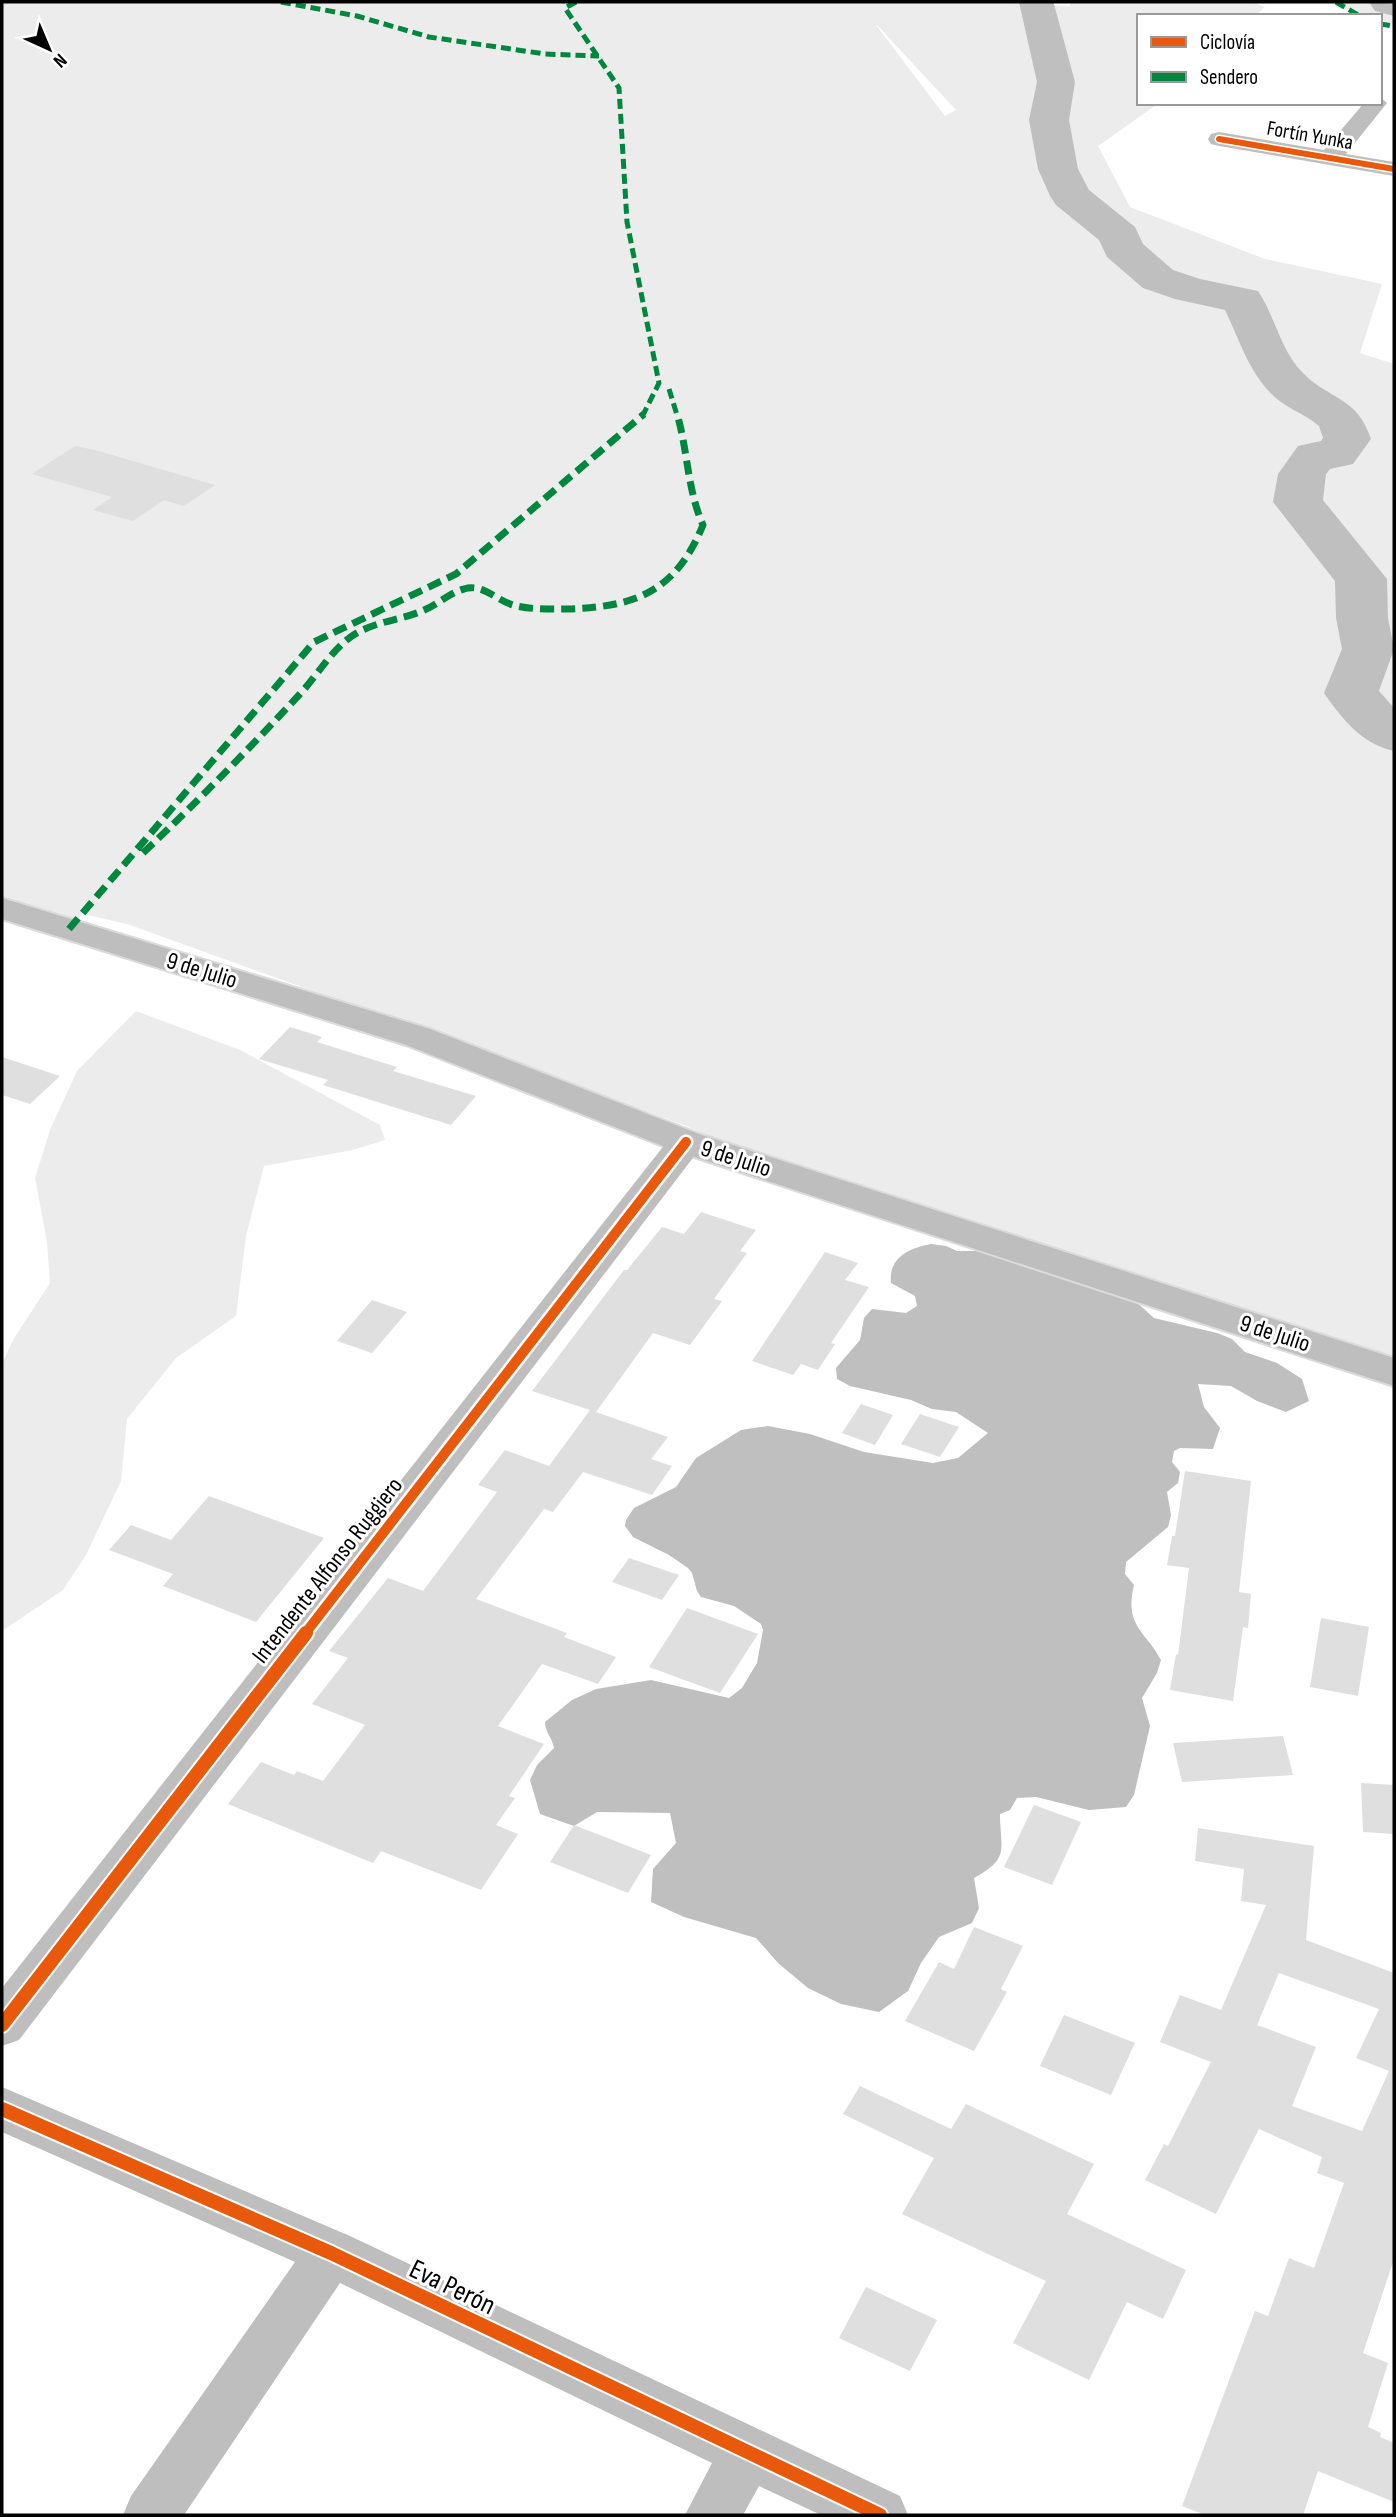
<svg xmlns="http://www.w3.org/2000/svg" width="1396" height="2517" font-family="'Sofia Sans Condensed',sans-serif">
	<style>
		.green { fill: #ececec; fill-rule: evenodd }
		.water { fill: #bfbfbf }
		.lines { fill: none; stroke-linecap: round; stroke-linejoin: round }
		.river { fill: #bfbfbf; fill-rule: evenodd }
		.building { fill: #dfdfdf; fill-rule: evenodd }
		.major-casing { stroke: #dbdbdb; stroke-width: 4 }
		.minor { fill: #bebebe; fill-rule: evenodd }
		.major { fill: #bebebe; fill-rule: evenodd }
		.quiet-far1 { stroke: #00873e; stroke-width: 5; stroke-dasharray: 10 5; stroke-linecap: butt }
		.quiet { stroke: #00873e; stroke-width: 7; stroke-dasharray: 14 7; stroke-linecap: butt }
		.cycleway-far2-casing { stroke: #fff; stroke-width: 9 }
		.cycleway-far1-casing { stroke: #fff; stroke-width: 15 }
		.cycleway-casing { stroke: #fff; stroke-width: 18 }
		.cycleway-far2 { stroke: #e8590c; stroke-width: 6 }
		.cycleway-far1 { stroke: #e8590c; stroke-width: 10 }
		.cycleway { stroke: #e8590c; stroke-width: 14 }
		.labels { text-anchor: middle; stroke-width: 6; stroke-linejoin: round; paint-order: stroke }
		.far-street-label { font-size: 21px; fill: #000; stroke: #fff }
		.street-label { font-size: 24px; fill: #000; stroke: #fff }
		.near-street-label { font-size: 28px; fill: #000; stroke: #fff }
	</style>
	<rect width="100%" height="100%" fill="#fff"/>
	<!-- green -->
	<path class="green" d="M2,2H987L1069,6L1073,2H1251L1265,7L1255,16H1139V103H1159L1098,146L1130,207L1265,259L1382,284L1360,353L1394,364V1371L797,1178L684,1125L127,924L83,914L69,929L2,908ZM876,25H877L956,110L945,116Z
		M1336,2H1394V26L1380,24V16H1360Z
		M136,1011L240,1050L380,1125L385,1140L353,1150L264,1166L246,1236L236,1316L176,1358L127,1419L121,1481L86,1555L63,1590L2,1631V1364L13,1340L50,1283L47,1242L35,1178L50,1130L77,1071Z"/>
	<!-- water -->
	<path class="water" d="M931,1244L946,1246L957,1251H989L1134,1300L1154,1318L1217,1333L1232,1339L1245,1352L1277,1363L1302,1379L1309,1401L1286,1412L1257,1401L1231,1386L1198,1384L1204,1407L1220,1428L1213,1449L1180,1448L1174,1451L1172,1462L1180,1472L1178,1483L1167,1492L1171,1515L1168,1527L1126,1562L1125,1574L1134,1585C1124,1626 1145,1630 1161,1660L1157,1673L1142,1698L1150,1726L1134,1795L1126,1807L1089,1810L1036,1797L1017,1798L1010,1810L1000,1814C1000,1849 1011,1858 974,1878L979,1908L972,1923L939,1937L921,1963L908,1991L879,2012L841,2004L808,1988L778,1963L756,1938L684,1917L651,1902L653,1869L676,1843L670,1813L597,1812L574,1826L540,1814L530,1780L537,1765L554,1748C552,1737 545,1732 545,1722L572,1700L596,1689L651,1680L729,1698L742,1688L757,1663L763,1630L761,1624L734,1606L701,1597L697,1591L692,1573L688,1568L669,1555L633,1537L625,1526L626,1520L634,1508L676,1487L696,1458L741,1430L768,1426L810,1434L864,1452L933,1463L958,1458L988,1433L956,1412L932,1409L911,1400L850,1386L837,1379L836,1368L860,1340L864,1318L872,1309L906,1313L917,1306L915,1296L891,1283C888,1258 909,1248 931,1244Z"/>
	<g class="lines">
		<!-- river -->
		<path class="river" d="M1019,2H1053L1054,4L1075,82L1069,120L1078,169L1089,190L1135,227L1143,244L1173,270L1200,279L1258,291C1275,316 1281,351 1302,372C1329,400 1357,396 1371,439L1353,464L1330,469L1326,474L1323,500L1387,579L1388,618L1394,649L1379,691L1394,708V751C1362,744 1342,719 1324,693L1342,649L1336,618L1335,581L1273,502L1278,474L1298,446L1321,441L1323,438L1319,426C1307,415 1290,410 1277,399C1250,376 1240,341 1225,310L1175,299L1143,288L1107,257L1099,240L1056,205L1050,196L1038,169L1029,120L1037,82Z"/>
	</g>
	<!-- building -->
	<path class="building" d="M75,446L95,450L215,485L184,506L164,500L133,521L93,510L112,497L32,474Z
		M290,1027L322,1037L317,1042L397,1067L393,1071L476,1096L451,1125L323,1085L328,1080L259,1059Z
		M2,1057L60,1076L30,1104L2,1095Z
		M701,1212L756,1230L740,1251L747,1253L714,1299L722,1301L690,1345L653,1333L596,1412L532,1391L624,1270H627L662,1227L684,1234Z
		M825,1252L858,1263L845,1280L869,1287L831,1343L835,1344L818,1370L801,1364L793,1375L752,1361Z
		M372,1300L407,1312L372,1353L337,1341Z
		M861,1404L893,1415L875,1445L842,1433Z
		M590,1410L668,1437L651,1459L672,1466L652,1495L583,1472L553,1512L544,1509L476,1599L567,1633L564,1637L616,1657L598,1684L542,1664L498,1726L544,1744L509,1796L515,1798L496,1825L518,1834L481,1890L381,1851L373,1863L228,1804L261,1762L294,1775L297,1771L323,1781L365,1725L312,1704L348,1658L329,1651L388,1578L423,1591L497,1492L478,1485L505,1450L549,1466Z
		M920,1414L959,1427L940,1457L901,1444Z
		M1185,1471L1251,1481L1239,1592L1251,1594L1248,1628L1243,1627L1233,1701L1170,1690L1176,1654L1178,1655L1189,1568L1167,1565L1172,1536H1175Z
		M209,1496L324,1538L256,1622L163,1586L173,1574L109,1550L131,1525L171,1540Z
		M629,1558L679,1575L662,1600L612,1582Z
		M687,1608L758,1634L720,1693L649,1667Z
		M1321,1618L1369,1627L1358,1696L1310,1687Z
		M1283,1736L1293,1775L1182,1782L1173,1743Z
		M1361,1783L1394,1785V1834L1363,1832Z
		M1034,1805L1081,1822L1052,1885L1004,1867Z
		M574,1825L651,1855L628,1893L550,1862Z
		M1198,1828L1314,1846L1306,1940L1394,1973V2259L1363,2353L1388,2363L1368,2427L1381,2433L1380,2437L1394,2443V2502L1318,2471L1303,2515H1205L1182,2506L1255,2311L1268,2316L1289,2258L1314,2268L1344,2183L1317,2173L1322,2157L1259,2129L1216,2214L1145,2180L1164,2144L1168,2146L1211,2062L1160,2042L1180,1995L1221,2010L1266,1905L1241,1901L1244,1869L1195,1861ZM1279,1973L1379,2009L1356,2058L1389,2071L1362,2131L1292,2106L1316,2047L1257,2025Z
		M974,1927L1023,1946L1001,1989L1007,1992L974,2051L905,2021L939,1962L954,1969Z
		M1064,2015L1135,2043L1111,2095L1040,2066Z
		M860,2086L951,2129L966,2104L1094,2164L1067,2214L1186,2270L1163,2319L1127,2302L1089,2380L1013,2343L1046,2281L902,2214L934,2158L843,2114Z
		M866,2287L937,2320L910,2371L839,2338Z"/>
	<g class="lines">
		<!-- major casing -->
		<g class="major-casing">
			<path id="major" d="M2,898L430,1029L699,1134L1394,1358V1386L673,1150L406,1045L2,919Z"/>
		</g>
		<!-- minor -->
		<path class="minor" d="M1369,2L1394,4V16L1375,11Z
			M1380,97L1387,103L1346,154L1394,162V176L1219,146L1211,144L1208,139L1211,134L1219,132L1324,150L1364,103H1380Z
			M686,1130L699,1134L704,1142L699,1150L19,2040L2,2046V1988L673,1134Z
			M2,2087L350,2236L900,2496L908,2515H821L759,2486L743,2515H685L712,2463L340,2283L184,2515H123L131,2496L295,2262L2,2132Z"/>
		<!-- major -->
		<use href="#major" class="major"/>
		<!-- quiet-far1 -->
		<path class="quiet-far1" d="M281,2L357,16L429,37L545,54L599,56
			M576,2L565,8L619,88L627,222L659,383L643,415
			M1336,2L1360,16
			M1380,24L1394,26
			M669,389L677,415"/>
		<!-- quiet -->
		<path class="quiet" d="M143,853C197,802 249,749 299,695C316,677 329,654 348,639C369,622 398,621 422,611C437,605 449,593 464,589C482,583 496,600 513,605C531,610 552,609 571,609C639,606 676,590 703,525C687,489 688,451 677,414
			M69,929L314,642L456,574L644,414"/>
		<!-- cycleway-far2 casing -->
		<g class="cycleway-far2-casing">
			<path id="cycleway-far2" d="M1219,139L1394,169"/>
		</g>
		<!-- cycleway-far1 casing -->
		<g class="cycleway-far1-casing">
			<path id="cycleway-far1" d="M304,1635L686,1142"/>
		</g>
		<!-- cycleway casing -->
		<g class="cycleway-casing">
			<path id="cycleway" d="M2,2025L306,1633
				M2,2109L331,2253L880,2515"/>
		</g>
		<!-- cycleway-far2 -->
		<use href="#cycleway-far2" class="cycleway-far2"/>
		<!-- cycleway-far1 -->
		<use href="#cycleway-far1" class="cycleway-far1"/>
		<!-- cycleway -->
		<use href="#cycleway" class="cycleway"/>
	</g>
	<g class="labels">
		<!-- far-street labels -->
		<g class="far-street-label">
			<text transform="translate(1310 135) rotate(10)" y="7">Fortín Yunka</text>
		</g>
		<!-- street labels -->
		<g class="street-label">
			<text transform="translate(202 970) rotate(17)" y="8">9 de Julio</text>
			<text transform="translate(736 1158) rotate(18)" y="8">9 de Julio</text>
			<text transform="translate(1275 1333) rotate(18)" y="8">9 de Julio</text>
			<text transform="translate(327 1570) rotate(-52)" y="8">Intendente Alfonso Ruggiero</text>
		</g>
		<!-- near-street labels -->
		<g class="near-street-label">
			<text transform="translate(453 2286) rotate(26)" y="10">Eva Perón</text>
		</g>
	</g>
	<!-- border -->
	<rect width="1396" height="2517" fill="none" stroke="#000000" stroke-width="7"/>
	<!-- legend -->
	<rect x="1137" y="14" width="245" height="91" fill="#ffffff" stroke="#999999" stroke-width="2"/>
	<rect x="1151" y="37" width="35" height="10" fill="#e8590c" stroke="#999999" stroke-width="2"/>
	<text x="1200" y="49" font-size="21" fill="#000000">Ciclovía</text>
	<rect x="1151" y="72" width="35" height="10" fill="#00873e" stroke="#999999" stroke-width="2"/>
	<text x="1200" y="84" font-size="21" fill="#000000">Sendero</text>
	<!-- north arrow -->
	<g transform="translate(49 49) rotate(136)" stroke="#ffffff" stroke-width="5" paint-order="stroke">
	<path d="M0-5L12 26L0 18L-12 26Z" fill="#000000"/>
	<text y="-10" font-size="19" font-weight="bold" text-anchor="middle" fill="#000000">N</text>
	</g>
</svg>
